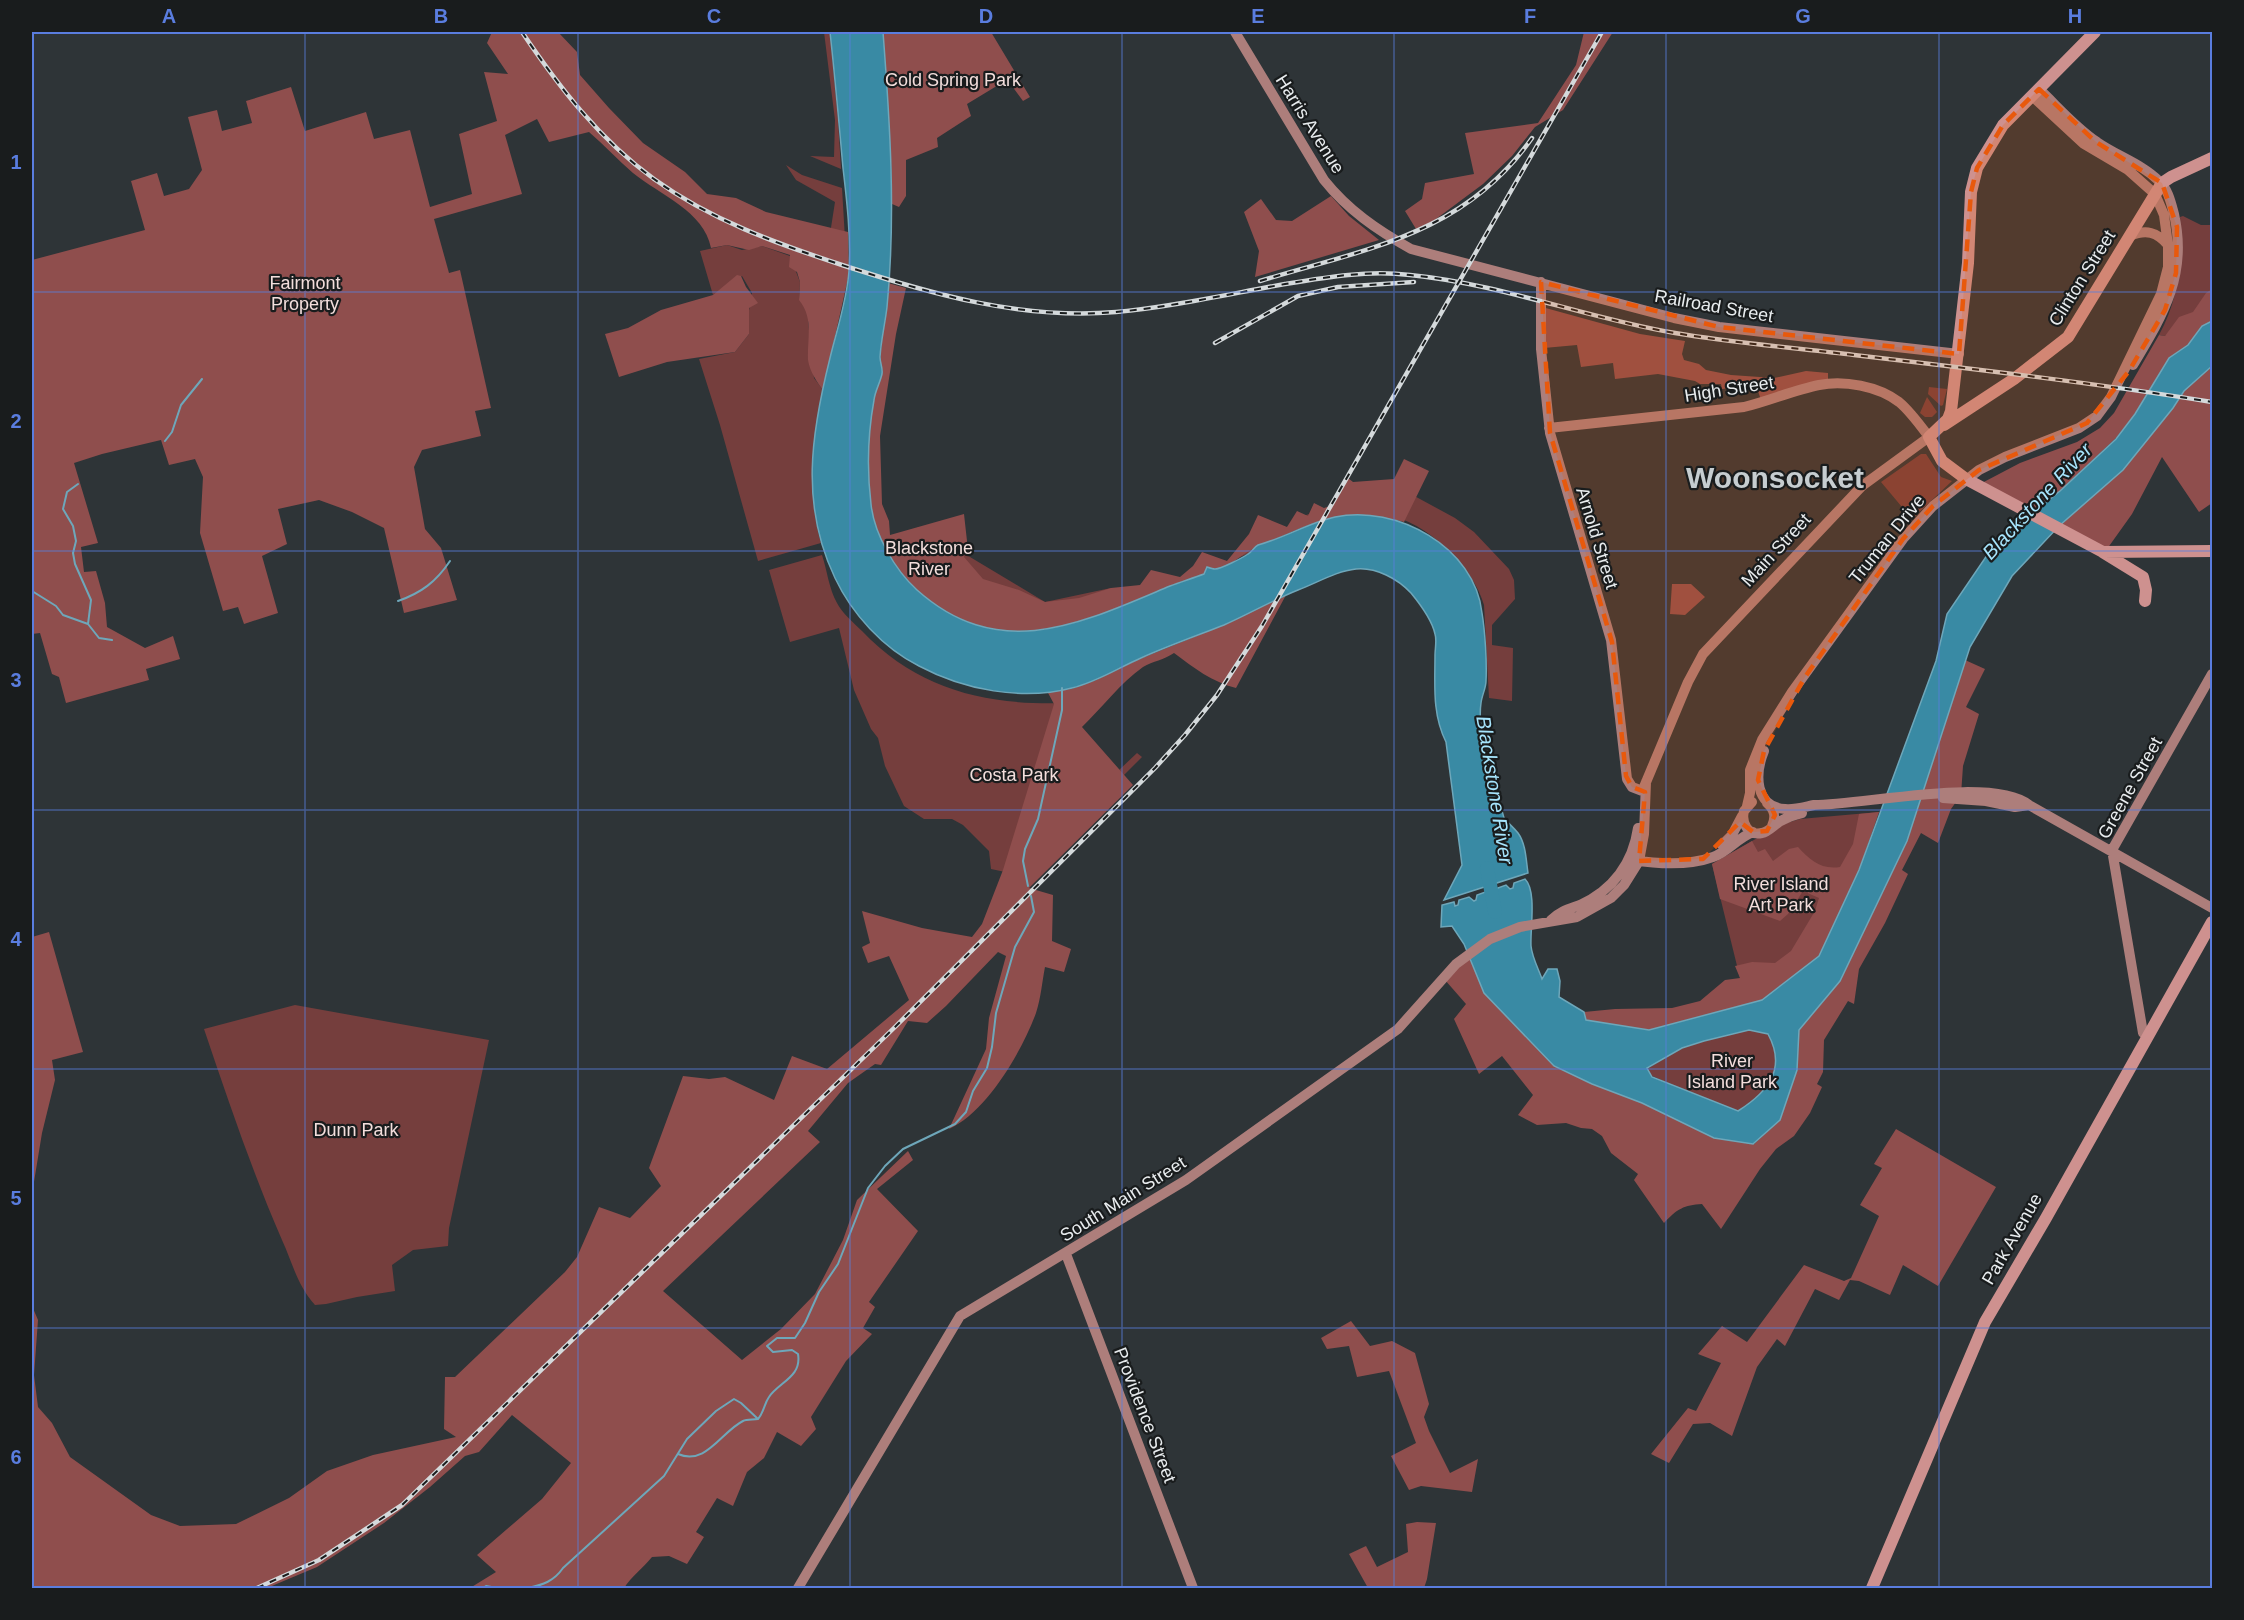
<svg xmlns="http://www.w3.org/2000/svg" width="2244" height="1620" font-family="Arial,sans-serif">
	<style>
		.green { fill: #753e3d }
		.forest { fill: #8f4e4d }
		.water { fill: #398aa4; stroke: #6ea7ba; stroke-width: 1.5; fill-rule: evenodd }
		.lines { fill: none; stroke-linecap: round; stroke-linejoin: round }
		.stream { stroke: #6ea7ba; stroke-width: 2 }
		.river { stroke: #398aa4; stroke-width: 14 }
		.secondary { stroke: #ad7e7b; stroke-width: 10 }
		.primary { stroke: #ce918f; stroke-width: 12 }
		.rail-casing { stroke: #d4d9db; stroke-width: 4.5 }
		.rail { stroke: #191c1d; stroke-width: 2; stroke-dasharray: 7; stroke-linecap: butt }
		.marked { fill: #e8590c; fill-opacity: 0.2; stroke: #e8590c; stroke-width: 4.5; stroke-dasharray: 12 8; stroke-linejoin: round }
		.grid { fill: none; stroke: #5a7ddf; stroke-width: 1.5; stroke-opacity: 0.55 }
		.labels { text-anchor: middle; stroke-width: 4.5; stroke-linejoin: round; paint-order: stroke }
		.park-label { font-size: 18px; fill: #f3dedc; stroke: #191c1d }
		.street-label { font-size: 18px; fill: #e8ecee; stroke: #191c1d }
		.water-label { font-size: 20px; font-style: italic; fill: #a7e5fd; stroke: #191c1d }
		.town-label { font-size: 30px; font-weight: bold; fill: #c6cdd0; stroke: #191c1d }
		.neatline { fill: none; stroke: #5a7ddf; stroke-width: 2 }
		.grid-label { font-size: 20px; text-anchor: middle; font-weight: bold; fill: #5a7ddf }
	</style>
	<rect width="100%" height="100%" fill="#2e3437"/>
	<!-- green -->
	<path class="green" d="M824,32H830L838,120L841,169L810,156L834,157L835,120Z
		M786,165L802,175L842,188L845,239L808,321L814,378L823,390C814,444 806,489 821,543L758,561L720,425L699,359L735,352L749,334L748,316L752,293L742,276L713,295L700,251L727,245L742,250L762,246L790,256L800,282L799,300L830,234L835,202L796,180Z
		M2183,216L2201,225H2212V312L2165,336L2159,335C2180,297 2182,259 2180,217Z
		M1929,387L1947,389L1943,405L1941,406L1928,394Z
		M1927,397L1937,412L1932,417H1925L1920,413Z
		M1921,454H1926L1941,477L1952,481L1912,519L1881,482Z
		M1396,486L1455,518L1474,532L1509,569L1514,580L1515,599L1492,625V645L1513,648L1512,701L1489,698L1484,605C1474,569 1432,528 1396,517C1385,514 1358,513 1346,513C1310,515 1278,541 1245,555C1183,581 1120,605 1057,628L890,536L920,527L1045,602L1111,588L1121,592L1183,578L1204,558L1227,561L1287,527L1300,517Z
		M822,555C827,570 829,589 837,603C842,613 854,623 862,631C919,691 989,706 1069,703L1067,722L1118,771L1137,753L1142,757L1118,781L1010,873L991,869L989,851L963,825L952,819H924L904,806L885,766L878,738L871,729L854,690L839,628L790,642L769,570Z
		M1879,812L1859,870L1819,956L1740,978L1712,864L1780,825L1800,819Z
		M295,1005L489,1040L449,1228L448,1246L413,1250L392,1265L395,1291L357,1297L326,1304L315,1305C297,1285 293,1264 282,1240C252,1171 228,1100 204,1029Z
		M1749,1030L1768,1034C1787,1069 1768,1092 1738,1111L1698,1097L1648,1074L1647,1069L1682,1048L1704,1041Z"/>
	<!-- forest -->
	<path class="forest" d="M492,32H558L577,52L580,75L609,108L643,143L685,172L707,194L736,198L766,212L848,232L849,274L823,390C817,382 810,372 808,360C807,339 814,318 799,300L800,282L797,272L789,267L790,255L762,246L749,250L727,245L711,248C704,211 660,195 633,173C618,160 604,145 589,132L549,142L537,119L505,135L522,194L434,219L449,273L460,270L491,408L475,411L481,436L422,450L414,467L425,529L441,548L457,600L404,613L384,528L352,512L319,500L278,509L287,544L262,556L278,613L244,624L238,607L223,611L200,533L203,477L195,459L169,465L161,440L102,454L74,463L98,543L81,547L84,572L96,571L105,603L107,627L145,648L173,636L180,659L146,669L149,680L66,703L59,677L52,674L40,633L32,634V260L145,230L131,181L157,173L164,196L189,189L202,170L188,117L217,110L222,131L252,123L246,101L291,87L305,131L366,112L374,139L410,130L430,207L472,194L459,134L497,121L484,72L508,74L487,43Z
		M883,32H991L1030,97L1023,101L1012,86L1000,84L967,104L971,116L937,138L938,147L906,160V196L899,207L892,204L891,160Z
		M1584,32H1613L1563,110L1535,127L1512,156L1483,184L1432,222L1416,229L1405,211L1422,199L1425,183L1474,174L1465,133L1538,123L1576,65Z
		M1331,196L1349,216L1379,240L1255,277L1259,251L1244,212L1261,199L1276,220L1292,221Z
		M737,275L741,276L746,287L758,303L749,308V334L735,352L667,362L619,377L605,334L628,328L661,310L713,295Z
		M888,283L906,288L896,334L880,436L882,504L889,521L890,535L964,514L967,541L964,557L983,579L1019,590L1045,602L1079,598L1111,588L1140,585L1151,570L1180,577L1193,566L1202,552L1227,561L1249,534L1258,515L1287,527L1297,511L1308,516L1314,503L1324,508L1333,505L1348,478L1353,482L1394,479L1404,459L1429,471L1404,522C1347,508 1315,520 1264,545C1248,545 1226,576 1209,567L1204,574C1193,578 1181,582 1170,586C1088,620 1007,661 927,599C899,577 878,543 871,508C866,479 868,427 874,399C877,383 884,377 880,360Z
		M2212,289V321L2202,326L2188,345L2169,358L2135,414L2116,438L2060,491L2033,512L1980,484L2020,463L2077,442L2100,428L2114,413L2159,335L2165,336L2179,317L2193,312L2206,293Z
		M1542,307L1640,334L1685,341L1682,354L1684,360L1699,364L1706,370L1731,375L1774,378L1806,371L1828,373V387L1761,400L1756,385L1722,389L1721,384H1700L1695,381L1658,374L1615,379L1613,363L1581,367L1577,345L1544,348Z
		M2212,366V503L2199,512L2162,457L2132,514L2107,549L2059,526L2123,470L2173,408L2184,391Z
		M1672,584H1691L1705,597L1685,615L1670,614Z
		M1286,595L1236,688C1212,682 1194,668 1174,653C1164,660 1153,661 1143,667C1120,683 1102,708 1082,727L1133,785L1029,888L1053,895L1052,941L1071,949L1064,972L1045,967C1042,982 1041,998 1036,1013C1022,1051 987,1112 949,1129L986,1049L989,1018L1006,956L998,952L946,1006L927,1023L908,1021L881,1065L875,1064L848,1083L808,1131L820,1142L663,1291L742,1360L781,1329L815,1294L843,1240L857,1200L908,1151L913,1160L877,1189L918,1231L869,1302L875,1307L863,1328L872,1334L846,1361L811,1417L816,1429L801,1446L777,1432L764,1458L747,1472L733,1506L717,1498L696,1532L704,1537L687,1564L669,1556L652,1557C643,1568 631,1577 624,1588H470L496,1572L477,1555L542,1499L571,1463L512,1415L479,1452L465,1456L430,1487L384,1523L317,1567L267,1588H32V1306L38,1320L34,1375L38,1407L52,1423L70,1457L151,1515L180,1526L236,1524L289,1498L327,1471L373,1455L456,1437L444,1429L445,1377H455L565,1272L577,1257L599,1207L630,1218L661,1186L649,1168L683,1076L709,1079L725,1077L774,1100L792,1056L827,1069L909,1000L889,956L868,963L862,947L870,943L862,911L922,928L972,937L982,924L1003,870L1054,704L1047,691L1071,689L1096,680L1137,660L1226,624Z
		M1965,660L1985,669L1966,707L1979,714L1963,766L1961,795L1951,809L1938,843L1921,833L1902,870L1908,874L1885,923L1859,969L1854,1004L1848,1001L1824,1040L1823,1072L1817,1084L1822,1087L1810,1113L1794,1136L1776,1149L1760,1169L1721,1229L1702,1204C1684,1205 1677,1209 1664,1223L1634,1180L1638,1174L1611,1153L1602,1136L1592,1129L1581,1128L1566,1123L1537,1125L1518,1115L1533,1095L1502,1056L1479,1074L1454,1019L1466,1004L1445,980L1468,957L1592,1084L1754,1144L1780,1120L1797,1070L1799,1030L1840,981L1907,841Z
		M1879,812L1859,870L1819,956L1762,1000L1649,1030L1585,1020L1584,1012L1615,1009L1672,1008L1700,1001L1725,980L1740,978L1735,966L1752,962L1775,963L1791,951L1815,911L1819,898L1803,891L1788,914L1780,921L1720,899L1712,864L1752,841L1758,852L1765,849L1773,861L1789,849L1798,847C1810,860 1821,870 1840,867L1853,844L1859,814Z
		M49,932L83,1052L52,1060L55,1080L42,1133L32,1194V937Z
		M1896,1129L1996,1187L1938,1286L1903,1265L1890,1295L1859,1281L1850,1280L1839,1300L1815,1289L1785,1346L1777,1339L1757,1367L1732,1436L1710,1423L1693,1424L1669,1463L1651,1454L1688,1408L1696,1411L1721,1363L1698,1354L1722,1326L1747,1342L1804,1265L1844,1281L1851,1278L1879,1216L1860,1205L1882,1168L1874,1164Z
		M1351,1321L1370,1346L1392,1341L1415,1353L1429,1404L1424,1417L1429,1431L1450,1473L1478,1459L1472,1492L1421,1486L1409,1490L1391,1456L1416,1443L1389,1371L1357,1377L1349,1346L1327,1349L1321,1338Z
		M1417,1522L1436,1523L1427,1579L1424,1588H1368L1349,1554L1366,1546L1377,1567L1408,1552L1406,1524Z"/>
	<!-- water -->
	<path class="water" d="M830,32H883C890,123 896,215 887,307C885,324 881,340 880,357C880,363 883,368 882,374C880,383 875,391 874,400C868,433 867,471 871,504C874,534 895,570 917,590C1000,664 1082,623 1170,586C1181,582 1193,578 1204,574L1207,567C1210,568 1213,569 1215,569C1221,569 1242,558 1248,554C1252,552 1254,547 1258,545C1284,538 1308,523 1335,517C1396,504 1475,547 1482,613C1485,631 1487,662 1486,681C1486,688 1482,695 1481,703C1480,710 1480,718 1481,726C1483,757 1496,788 1504,818C1509,824 1514,828 1518,833C1526,844 1526,860 1528,873L1444,900L1462,865L1446,742C1432,714 1435,685 1435,655C1435,649 1437,640 1435,634C1432,620 1420,604 1411,593C1398,579 1376,567 1356,569C1336,571 1317,583 1298,590C1273,600 1249,614 1224,625C1196,636 1168,646 1141,658C1118,668 1097,682 1072,688C1022,701 964,690 919,666C883,648 852,614 835,578C800,505 811,434 830,358C837,329 847,300 849,271C851,237 847,202 843,168C839,123 835,77 830,32Z
		M2212,321V366L2184,391L2173,408L2123,470L2059,526L2012,576L1970,647L1907,841L1840,981L1799,1030L1797,1070L1780,1120L1753,1144L1714,1138L1642,1103L1592,1084L1554,1066L1484,993L1464,944L1452,926L1441,927L1442,905L1454,902L1455,906L1458,905L1459,900L1469,897L1474,901L1476,900L1477,895L1488,891L1492,895L1495,894V889L1506,885L1510,889L1513,888L1514,883L1525,879C1537,891 1530,929 1531,946C1532,957 1538,968 1542,979L1548,969H1557L1560,981L1559,997L1584,1012L1586,1020L1649,1030L1762,1000L1819,956L1859,870L1936,661L1947,614L1996,542L2060,491L2116,439L2135,414L2169,358L2188,345L2202,326ZM1749,1030L1768,1034C1787,1069 1768,1092 1738,1111L1652,1077L1647,1068L1682,1048L1704,1041Z"/>
	<g class="lines">
		<!-- stream -->
		<path class="stream" d="M165,441L172,432L181,405L202,379
			M78,484L67,492L63,509L73,526L76,541L73,553L75,564L91,600L88,624
			M32,591L56,606L63,615L88,624L99,638L112,640
			M398,601C421,593 436,582 450,561
			M1028,886L1023,861L1025,849L1038,819L1062,710V688
			M678,1454C706,1466 721,1432 743,1421C747,1419 754,1420 758,1419
			M483,1588L486,1586L497,1588
			M528,1588C543,1585 554,1581 563,1568L664,1476L687,1439L716,1411L734,1399L741,1403L758,1419C764,1412 764,1404 769,1397C779,1382 802,1377 798,1354L792,1350L773,1352L767,1346L777,1338H795L805,1323L819,1292L838,1264L868,1188L885,1166L903,1149L955,1124L966,1112L973,1091L987,1068L992,1047L996,1013L1015,947L1034,912L1031,896"/>
		<!-- river -->
		<path class="river" d="M1487,868L1495,912"/>
		<!-- secondary -->
		<path class="secondary" d="M1235,32L1324,180C1348,210 1377,230 1411,249L1674,318L1719,327L1959,354
			M2039,89C2058,107 2076,128 2097,142C2117,156 2142,164 2159,181C2168,189 2171,203 2174,214C2188,275 2163,315 2133,365
			M2130,236C2146,229 2157,232 2168,245
			M1541,282V349L1550,433L1611,640L1627,779L1632,787L1645,792
			M1549,428L1744,407C1769,401 1794,390 1819,385C1844,380 1878,386 1899,402C1910,411 1920,425 1929,437L1862,486L1703,654L1688,682L1644,787
			M1764,751C1755,773 1754,807 1785,809C1794,810 1804,807 1814,805C1864,805 1992,776 2029,805L2212,908
			M1943,798L1986,801L2015,807L2029,805
			M1752,802L1744,811C1741,823 1748,836 1762,833C1768,832 1773,826 1779,822C1786,818 1793,815 1802,813
			M1767,803C1775,810 1776,817 1772,826
			M1747,806L1750,793V770L1762,740L1792,692L1903,539L1933,506L1979,470L2005,457L2079,428L2097,416L2111,397L2161,294L2168,267V245L2164,215L2155,194L2128,170L2084,144L2032,96
			M1722,845L1732,835L1742,816
			M1633,860C1658,864 1688,866 1713,857C1728,852 1737,838 1753,832
			M1551,920C1560,911 1569,909 1580,905C1613,890 1633,863 1638,828
			M2143,1033L2112,850L2212,674
			M1066,1254L1193,1588
			M798,1588L960,1316L1186,1180L1398,1029L1456,964L1490,939L1520,927L1577,917L1611,898L1624,885L1639,861L1644,834L1646,782"/>
		<!-- primary -->
		<path class="primary" d="M2095,32L2003,125L1977,168L1971,192L1968,263L1951,411L1948,419L1929,437L1942,461L1966,479L2103,552L2212,551
			M1944,425L2014,379L2068,337L2162,183L2171,177L2212,158
			M2104,553L2143,577L2146,590L2145,601
			M1872,1588L1985,1322L2046,1218L2212,922"/>
		<!-- rail casing -->
		<g class="rail-casing">
			<path id="rail" d="M522,32C559,87 599,139 654,179C711,220 775,243 842,265C931,294 1021,320 1116,312C1172,307 1229,294 1285,284C1327,277 1368,270 1410,275C1501,284 1586,318 1675,333C1734,343 1795,348 1854,355C1974,369 2094,383 2212,402
				M1260,281C1365,249 1464,235 1532,138
				M1215,343L1298,296L1338,287L1414,282
				M257,1588L319,1560L402,1505L896,1026L1155,768L1185,735L1217,695L1262,626L1602,32"/>
		</g>
		<!-- rail -->
		<use href="#rail" class="rail"/>
	</g>
	<!-- marked area -->
	<path class="marked" d="M2039,89L2096,142L2162,183L2177,227L2176,273L2165,310L2129,371L2087,423L1979,470L1933,506L1903,539L1805,677L1764,751L1758,780L1775,815L1767,831L1753,832L1740,822L1703,859L1639,861L1645,792L1632,787L1626,776L1612,642L1550,433L1541,282L1719,327L1959,354L1971,192L1977,168L2003,125Z"/>
	<!-- grid -->
	<path class="grid" d="M305,32V1588M578,32V1588M850,32V1588M1122,32V1588M1394,32V1588M1666,32V1588M1939,32V1588M32,292H2212M32,551H2212M32,810H2212M32,1069H2212M32,1328H2212"/>
	<g class="labels">
		<!-- park labels -->
		<g class="park-label">
			<text x="953" y="86">Cold Spring Park</text>
			<text x="305" y="289">Fairmont<tspan x="305" dy="21">Property</tspan></text>
			<text x="929" y="554">Blackstone<tspan x="929" dy="21">River</tspan></text>
			<text x="1014" y="781">Costa Park</text>
			<text x="1781" y="890">River Island<tspan x="1781" dy="21">Art Park</tspan></text>
			<text x="1732" y="1067">River<tspan x="1732" dy="21">Island Park</tspan></text>
			<text x="356" y="1136">Dunn Park</text>
		</g>
		<!-- street labels -->
		<g class="street-label">
			<text transform="translate(1310 124) rotate(58)" y="6">Harris Avenue</text>
			<text transform="translate(2082 278) rotate(-58)" y="6">Clinton Street</text>
			<text transform="translate(1714 306) rotate(10)" y="6">Railroad Street</text>
			<text transform="translate(1729 389) rotate(-9)" y="6">High Street</text>
			<text transform="translate(1597 538) rotate(73)" y="6">Arnold Street</text>
			<text transform="translate(1887 539) rotate(-51)" y="6">Truman Drive</text>
			<text transform="translate(1776 550) rotate(-47)" y="6">Main Street</text>
			<text transform="translate(2130 788) rotate(-61)" y="6">Greene Street</text>
			<text transform="translate(1123 1199) rotate(-32)" y="6">South Main Street</text>
			<text transform="translate(2012 1239) rotate(-60)" y="6">Park Avenue</text>
			<text transform="translate(1145 1415) rotate(69)" y="6">Providence Street</text>
		</g>
		<!-- water labels -->
		<g class="water-label">
			<text transform="translate(2037 501) rotate(-47)" y="7">Blackstone River</text>
			<text transform="translate(1495 790) rotate(81)" y="7">Blackstone River</text>
		</g>
		<!-- town labels -->
		<g class="town-label">
			<text x="1775" y="488">Woonsocket</text>
		</g>
	</g>
	<!-- border -->
	<rect width="2244" height="1620" fill="none" stroke="#191c1d" stroke-width="66"/>
	<rect x="33" y="33" width="2178" height="1554" class="neatline"/>
	<g class="grid-label">
		<text x="169" y="23">A</text>
		<text x="441" y="23">B</text>
		<text x="714" y="23">C</text>
		<text x="986" y="23">D</text>
		<text x="1258" y="23">E</text>
		<text x="1530" y="23">F</text>
		<text x="1803" y="23">G</text>
		<text x="2075" y="23">H</text>
		<text x="16" y="169">1</text>
		<text x="16" y="428">2</text>
		<text x="16" y="687">3</text>
		<text x="16" y="946">4</text>
		<text x="16" y="1205">5</text>
		<text x="16" y="1464">6</text>
	</g>
</svg>
